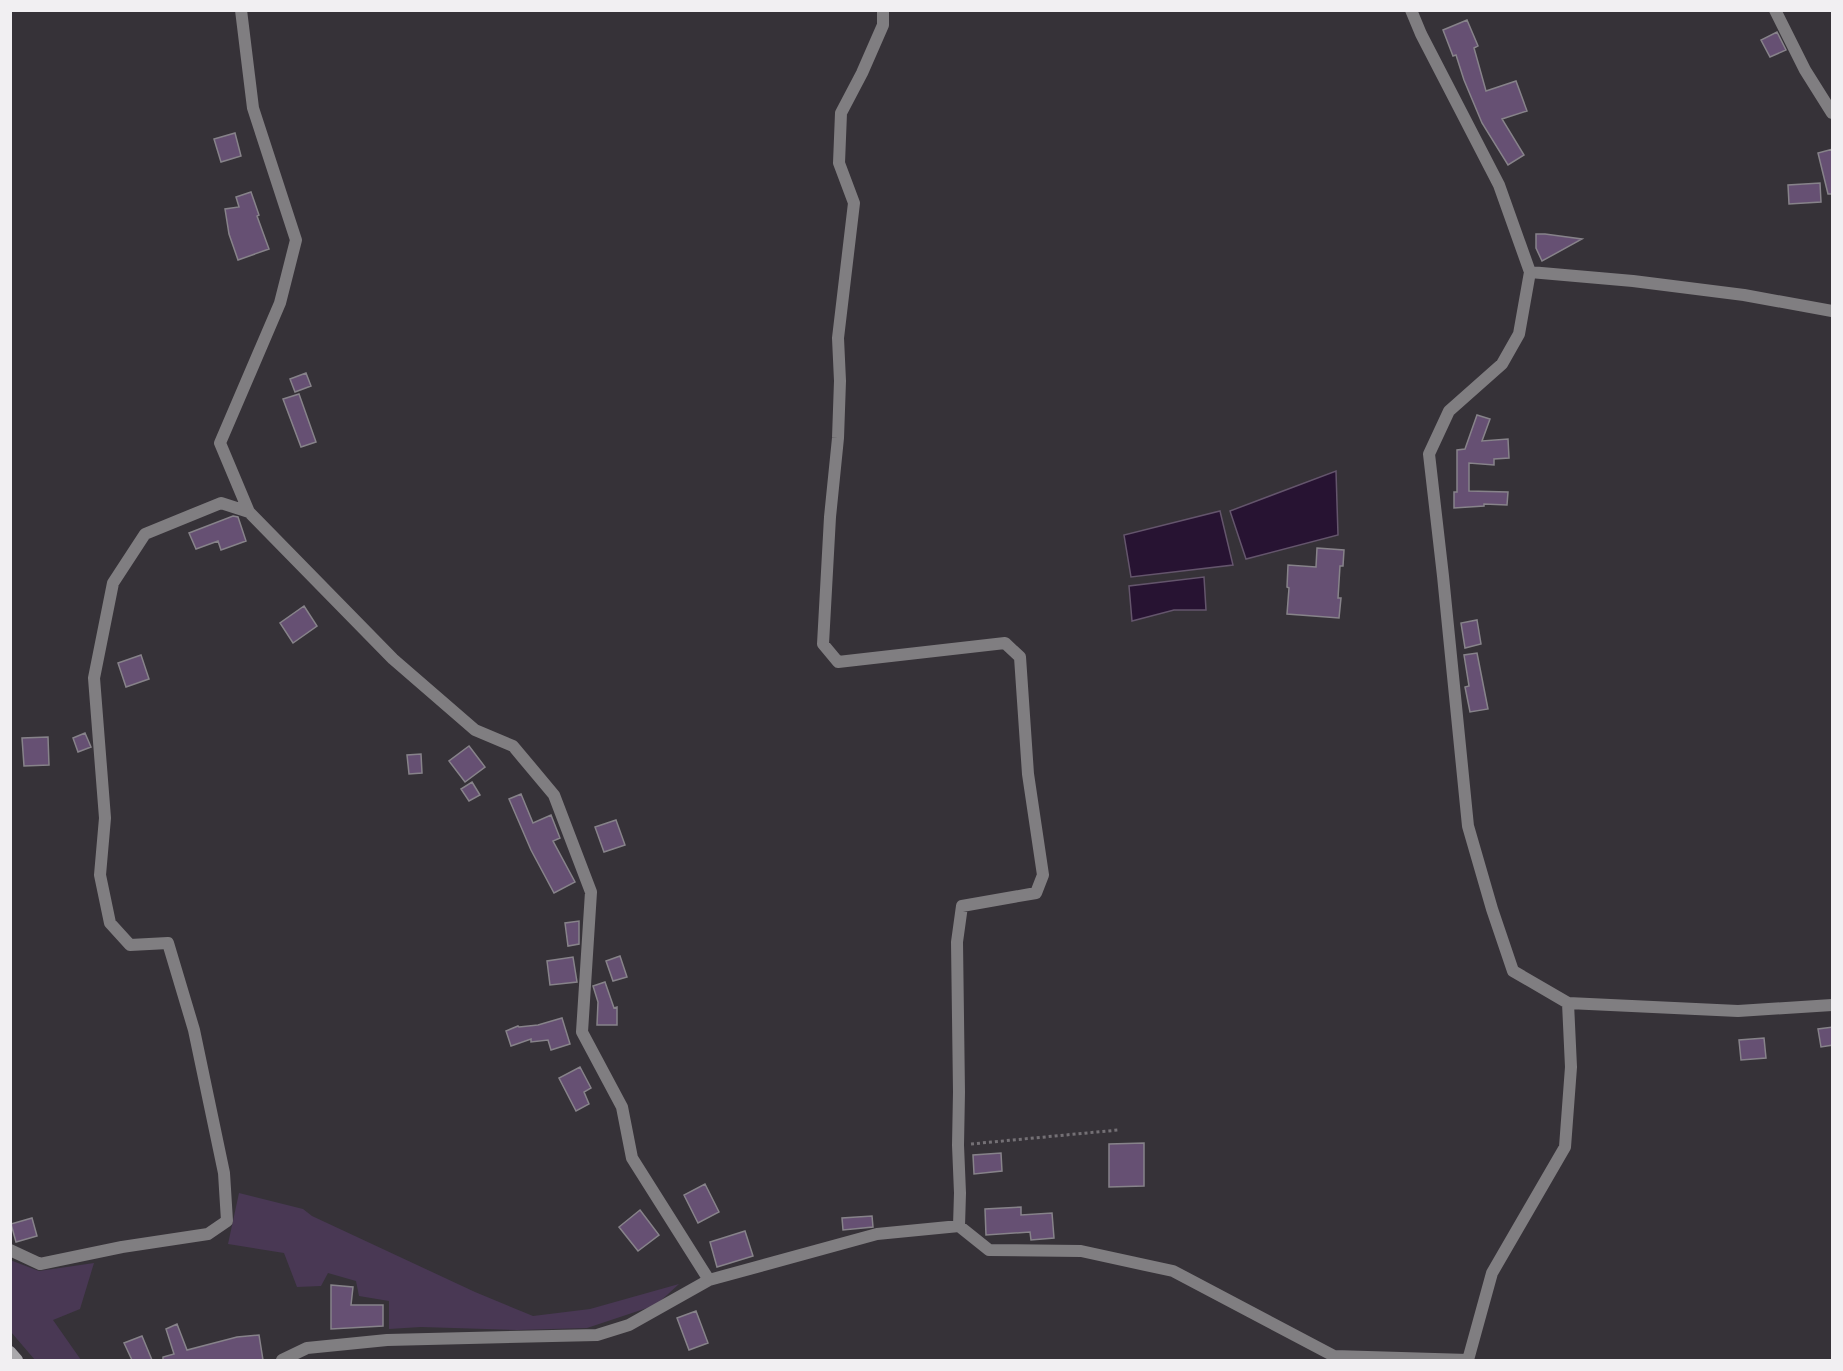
<svg xmlns="http://www.w3.org/2000/svg" width="1843" height="1371" font-family="Rubik,sans-serif">
	<style>
		.green { fill: #493854 }
		.water { fill: #271332; stroke: #64556c; stroke-width: 1.5 }
		.building { fill: #665073; stroke: #87838a; stroke-width: 1.5 }
		.lines { fill: none; stroke-linecap: round; stroke-linejoin: round }
		.path { stroke: #747075; stroke-width: 3; stroke-dasharray: 3 3; stroke-linecap: butt }
		.street { stroke: #807e81; stroke-width: 12 }
		.secondary { stroke: #aaa8ac; stroke-width: 12 }
	</style>
	<rect width="100%" height="100%" fill="#363238"/>
	<!-- green -->
	<path class="green" d="M239,1193L303,1209L312,1216L475,1292L533,1316L590,1309L679,1284L656,1305L587,1328L517,1330L421,1327L389,1329V1301L359,1296L356,1281L328,1273L321,1286L297,1287L284,1253L228,1244Z
		M10,1260L39,1271L94,1263L80,1309L53,1320L81,1360H35L11,1332Z"/>
	<!-- water -->
	<path class="water" d="M1336,471L1338,535L1246,559L1230,511Z
		M1220,511L1233,565L1131,577L1124,535Z
		M1204,577L1206,610H1174L1132,621L1129,586Z"/>
	<!-- building -->
	<path class="building" d="M1467,20L1478,46L1474,48L1486,91L1516,81L1527,111L1502,119L1524,155L1508,165L1482,123L1464,80L1456,55L1453,56L1443,30Z
		M1777,32L1786,50L1770,57L1761,40Z
		M235,133L241,156L221,162L214,139Z
		M1833,149V194H1828L1818,153Z
		M1820,183L1821,202L1789,204L1788,185Z
		M251,192L259,215L257,216L269,249L238,260L229,234L225,209L239,207L236,197Z
		M1536,234H1545L1582,239L1542,261L1536,248Z
		M306,373L311,386L295,392L290,379Z
		M299,394L316,442L301,447L283,399Z
		M1477,415L1490,419L1482,441L1508,439L1509,458L1494,459V465L1469,463V491L1508,492L1507,505L1484,504V506L1454,508V492H1457V450L1465,449Z
		M233,516L238,517L246,541L221,550L218,541L196,549L189,533Z
		M1317,548L1344,550L1343,566H1340L1338,598H1341L1339,618L1287,614L1289,588L1287,587L1288,565L1316,567Z
		M304,606L317,626L293,643L280,623Z
		M1477,620L1481,644L1465,648L1461,623Z
		M1477,653L1488,709L1470,712L1465,687L1469,686L1464,655Z
		M141,655L149,679L126,687L118,663Z
		M85,733L91,747L78,752L73,738Z
		M48,737L49,765L24,766L22,738Z
		M469,746L485,767L465,782L449,761Z
		M421,754L422,773L409,774L407,755Z
		M472,782L480,795L469,801L461,789Z
		M521,794L533,823L551,815L560,838L553,841L575,882L554,893L531,850L509,799Z
		M616,820L625,845L604,852L595,827Z
		M579,921V944L568,946L565,923Z
		M620,956L627,977L613,981L606,961Z
		M573,957L577,982L550,985L547,961Z
		M605,982L614,1008L617,1007V1025H597L598,1002L593,986Z
		M562,1018L570,1044L551,1050L548,1040L531,1042V1039L511,1046L506,1031L518,1026L519,1027L538,1025Z
		M1833,1027V1045L1821,1047L1818,1029Z
		M1764,1038L1766,1058L1741,1060L1739,1040Z
		M580,1067L591,1088L584,1092L589,1104L576,1111L559,1078Z
		M1144,1143V1186L1109,1187V1144Z
		M1001,1153L1002,1171L974,1174L973,1155Z
		M705,1184L719,1212L698,1223L684,1195Z
		M1021,1207V1215L1052,1213L1054,1238L1031,1240L1030,1232L986,1235L985,1209Z
		M640,1210L659,1235L638,1251L619,1227Z
		M872,1216L873,1227L843,1230L842,1218Z
		M32,1218L37,1236L16,1242L11,1224Z
		M745,1231L753,1256L717,1267L710,1242Z
		M331,1285L353,1287L351,1305H383V1326L331,1329Z
		M696,1311L708,1343L689,1350L677,1318Z
		M177,1324L187,1350L237,1337L259,1335L263,1360H163V1357L174,1354L166,1329Z
		M142,1336L152,1360H132L124,1343Z"/>
	<g class="lines">
		<!-- path -->
		<path class="path" d="M971,1144L1118,1130"/>
		<!-- street -->
		<path class="street" d="M241,10L253,108L296,240L280,303L220,443L249,512L393,659L475,730L513,746L554,795L591,892L582,1032L622,1107L632,1158L709,1280
			M883,10V25L862,73L841,113L839,163L854,203L838,338L840,381L838,438L830,517L823,644L838,662L1005,643L1020,657L1028,774L1043,875L1036,893L962,906L957,942L959,1092L958,1145L960,1193L959,1226
			M1411,10L1421,34L1499,185L1530,272L1633,281L1744,295L1832,311
			M1775,10L1805,70L1832,113
			M1568,1003L1738,1011L1832,1005
			M10,1250L40,1264L122,1247L208,1234L227,1221L224,1173L194,1030L168,943L130,945L110,923L100,875L105,818L94,678L113,583L145,534L221,503L249,512
			M282,1360L307,1348L387,1340L597,1335L629,1325L709,1280L877,1234L959,1226L989,1250L1081,1251L1173,1271L1334,1356L1468,1360L1492,1273L1565,1147L1571,1067L1568,1003L1513,971L1492,909L1468,826L1443,576L1429,454L1449,411L1502,364L1519,334L1530,272"/>
		<!-- secondary -->
		<path class="secondary" d="M10,1352L17,1360"/>
	</g>
	<!-- border -->
	<rect width="1843" height="1371" fill="none" stroke="#f1eff2" stroke-width="24"/>
</svg>
